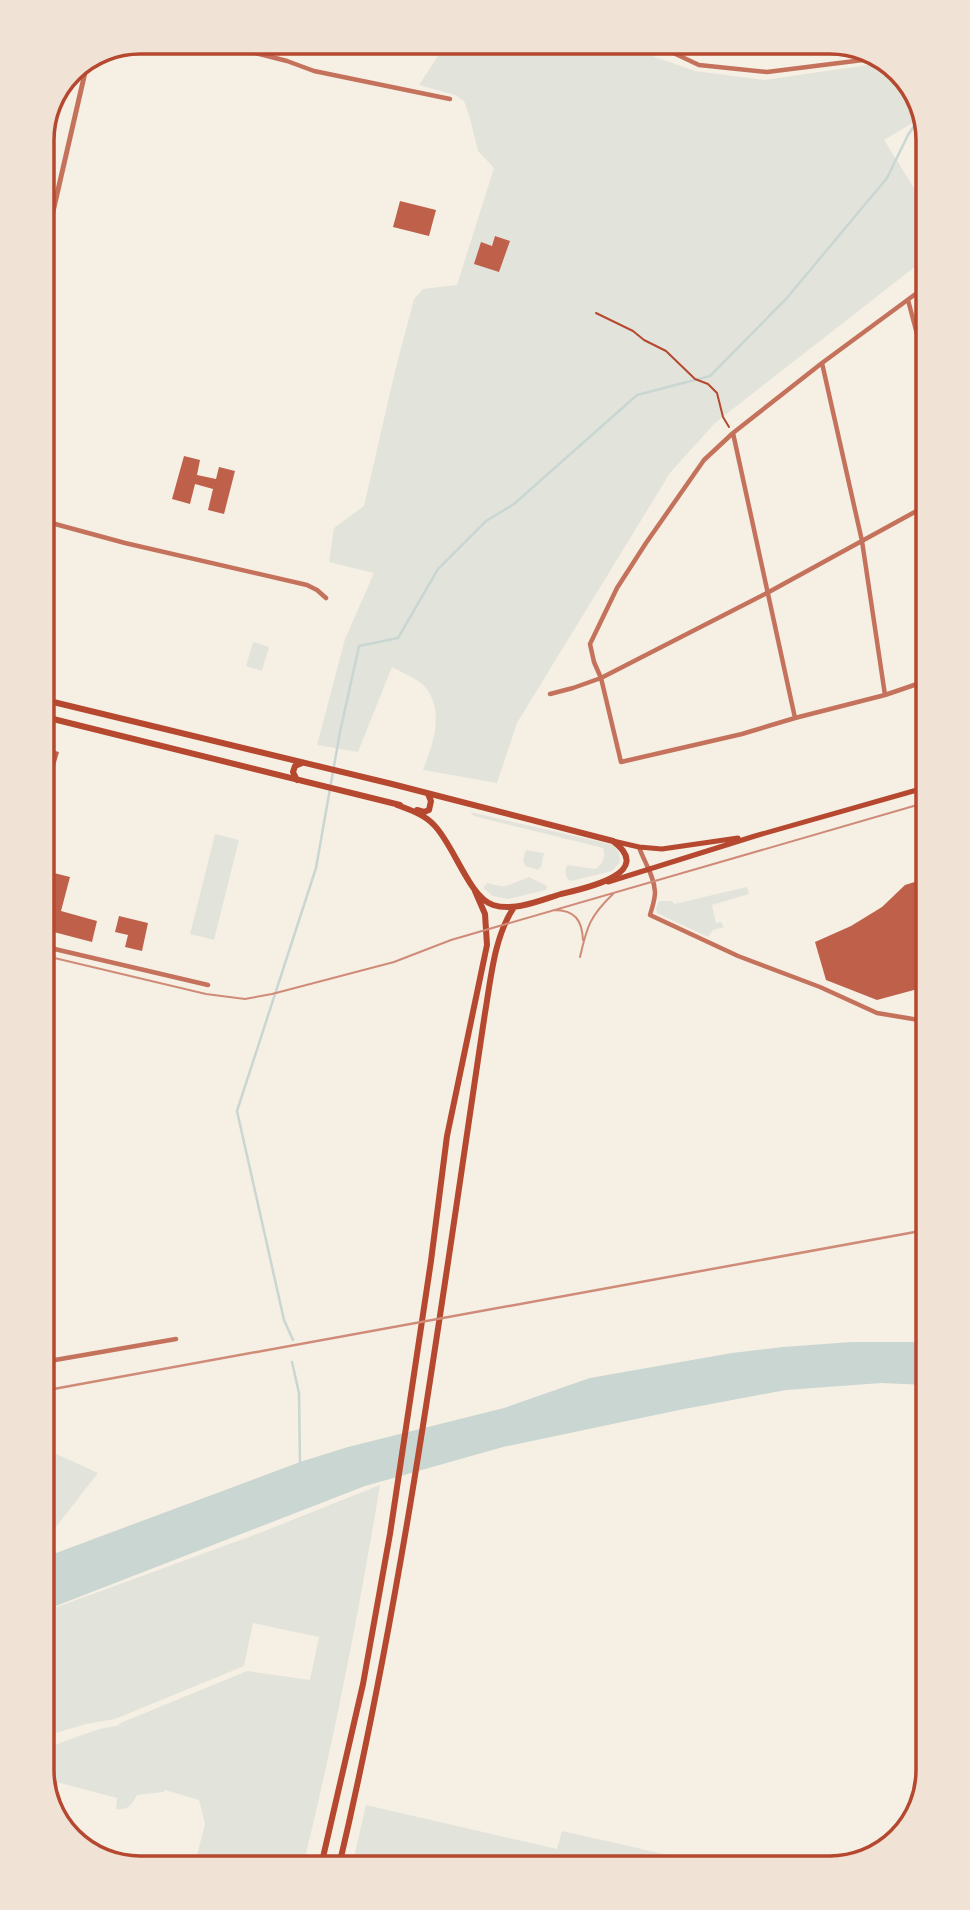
<svg xmlns="http://www.w3.org/2000/svg" width="970" height="1910" font-family="Commissioner,sans-serif">
	<style>
		.green { fill: #e2e4dc }
		.water { fill: #c9d6d2 }
		.lines { fill: none; stroke-linecap: round; stroke-linejoin: round }
		.stream { stroke: #c9d6d2; stroke-width: 2.5 }
		.building { fill: #bf614a }
		.path { stroke: #b5482f; stroke-width: 2 }
		.minor { stroke: #c5725c; stroke-width: 4.5 }
		.tertiary { stroke: #c5725c; stroke-width: 5 }
		.secondary { stroke: #b5482f; stroke-width: 5 }
		.primary { stroke: #b5482f; stroke-width: 6 }
		.tram { stroke: #cf8b77; stroke-width: 2 }
		.rail { stroke: #cf8b77; stroke-width: 2.5 }
		.rim { fill: none; stroke: #b5482f; stroke-width: 3.5 }
	</style>
	<rect width="100%" height="100%" fill="#f6efe4"/>
	<!-- green -->
	<path class="green" d="M447,42H613L695,71L764,80L889,62L921,103V118L884,140L921,199V262L715,423L670,473L517,723L497,783L423,770C433,744 445,711 425,687C420,680 401,672 392,667L358,752L317,745L345,639L374,573L329,562L334,528L364,506L395,371L414,299L423,289L457,285L494,168L478,151L469,115L464,101L455,95L419,85Z
		M253,642L269,647L262,671L246,666Z
		M470,812L614,845L619,853L620,862L612,871L571,881C564,877 565,872 567,865L595,869C603,864 606,857 603,848L474,816Z
		M215,834L239,840L214,940L190,934Z
		M526,850L544,853L541,867L538,870L525,866L523,860Z
		M529,877L547,886L546,890L508,899L493,896L483,888L487,883C492,884 499,887 505,886C513,884 521,880 529,877Z
		M747,887L749,894L712,905L716,923L721,922L724,927L713,930L708,937L657,913L656,909L659,901H672L674,904Z
		M48,1450L98,1473L48,1537Z
		M380,1485C359,1613 334,1740 303,1866L194,1867L205,1824L199,1800L165,1790L163,1792L137,1795C132,1804 128,1811 116,1809L117,1798L60,1783L49,1785V1747L99,1729L121,1725L118,1724L247,1671L310,1680L319,1637L253,1623L244,1666L115,1719L86,1724L49,1735V1610L262,1532Z
		M366,1805L557,1849L562,1831L677,1857L676,1863L352,1866Z"/>
	<!-- water -->
	<path class="water" d="M852,1342H926V1385L881,1383L786,1390L679,1410L503,1447L365,1486L48,1609V1556L300,1462L348,1447L504,1408L590,1378L732,1353L783,1347Z"/>
	<g class="lines">
		<!-- stream -->
		<path class="stream" d="M293,1340L284,1320L237,1111L316,868L340,732L359,646L398,638L438,569L486,521L514,504L637,395L710,376L786,299L887,178L908,135L921,116
			M292,1362L299,1393L300,1463"/>
	</g>
	<!-- building -->
	<path class="building" d="M400,201L436,210L429,236L393,227Z
		M495,236L510,241L499,272L474,264L481,242L492,246Z
		M184,456L200,460L197,475L216,479L219,467L235,471L224,514L208,510L213,489L195,484L190,504L172,499Z
		M45,748L59,752L55,766L45,764Z
		M46,871L70,877L61,911L97,921L92,942L46,930Z
		M924,879L925,987L877,1000L826,980L815,942L851,926L882,907L905,885Z
		M119,916L148,923L142,951L125,947L128,935L115,932Z"/>
	<g class="lines">
		<!-- path -->
		<path class="path" d="M596,313L633,331L644,340L666,351L695,379L708,384L717,393L723,417L729,427"/>
		<!-- minor -->
		<path class="minor" d="M212,42L287,61L314,71L450,99
			M650,42L699,65L767,72L879,58
			M921,290L822,363L733,433L704,460L646,543L617,588L590,644L594,662L601,678L621,762L742,734L795,718L885,695L923,682
			M908,300L922,353
			M822,363L862,541L885,695
			M733,433L795,718
			M44,521L125,543L307,585L317,590L326,598
			M550,694L573,688L601,678L767,593L922,508
			M639,847C644,862 654,875 655,892C655,900 652,908 650,915L738,956L820,987L877,1013L925,1021
			M46,947L208,985
			M47,1359L55,1360L176,1339"/>
		<!-- tertiary -->
		<path class="tertiary" d="M43,255L87,64"/>
		<!-- secondary -->
		<path class="secondary" d="M613,841L639,847L662,849L738,838
			M608,882L755,836L924,788"/>
		<!-- primary -->
		<path class="primary" d="M45,700L392,784L613,841C657,874 582,889 561,894C541,900 514,912 493,905C469,897 454,845 434,825C424,814 410,810 397,805
			M45,717L400,805
			M297,780L293,772L295,766L302,763
			M417,810L424,812L429,810L431,801L428,794
			M321,1866L363,1684L390,1534L431,1261L447,1136L487,945L485,914L475,891
			M339,1866C405,1585 442,1298 485,1013C491,978 494,937 514,907"/>
		<!-- tram -->
		<path class="tram" d="M554,910C575,910 582,920 583,940
			M46,956L206,994L245,999L272,994L394,962L451,940L924,803
			M580,957C587,926 590,916 613,894"/>
		<!-- rail -->
		<path class="rail" d="M48,1390L926,1230"/>
	</g>
	<!-- crop -->
	<path d="M0 0H970V1910H0ZM140 54H830A86 86 0 0 1 916 140V1770A86 86 0 0 1 830 1856H140A86 86 0 0 1 54 1770V140A86 86 0 0 1 140 54Z" fill="#f1e2d6" fill-rule="evenodd"/>
	<path class="rim" d="M140 54H830A86 86 0 0 1 916 140V1770A86 86 0 0 1 830 1856H140A86 86 0 0 1 54 1770V140A86 86 0 0 1 140 54Z"/>
</svg>
